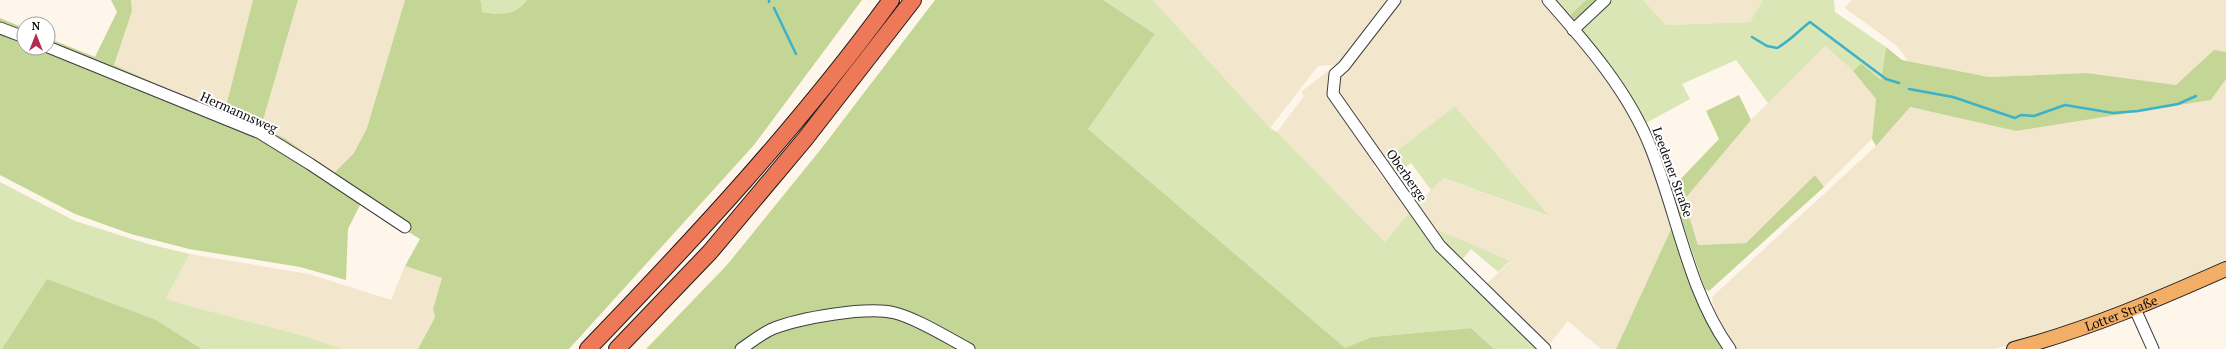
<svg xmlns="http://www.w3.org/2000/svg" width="2226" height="349" font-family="'PT Serif',serif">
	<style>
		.farmland { fill: #f2e6cc }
		.green { fill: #dbe6b6 }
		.forest { fill: #c3d696 }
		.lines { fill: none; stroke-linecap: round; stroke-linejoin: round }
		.stream { stroke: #3cb1c7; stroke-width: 2.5 }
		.minor-casing { stroke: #3e3e3e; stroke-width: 13 }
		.major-casing { stroke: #1c1c1c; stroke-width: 16 }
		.highway-casing { stroke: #1c1c1c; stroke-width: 18 }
		.minor { stroke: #fff; stroke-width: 11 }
		.major { stroke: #f2ae66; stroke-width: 14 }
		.highway { stroke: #ee7959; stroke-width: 16 }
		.labels { text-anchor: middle; stroke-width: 4; stroke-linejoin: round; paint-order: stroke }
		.street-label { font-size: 13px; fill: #0b0b0b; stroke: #fff }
	</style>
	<rect width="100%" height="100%" fill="#fef6eb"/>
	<!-- farmland -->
	<path class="farmland" d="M131,0H253L224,114L114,65L132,11Z
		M298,0H405L367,128L354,153L334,173L286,139L261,127Z
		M1153,0H1544L1614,86L1642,136L1673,225L1616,349H1601L1568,321L1548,346L1485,285L1510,262L1433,228L1416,206L1442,178L1548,216L1455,106L1385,160L1373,166L1411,210L1385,242L1277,132L1304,96L1301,92L1335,65L1318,66L1270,128Z
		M1643,0H1763L1750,22L1666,25Z
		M1851,0H2226V52L2214,51L2176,85L2087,73L1989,77L1908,61L1897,46L1845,8Z
		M1825,46L1853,71L1876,99L1872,139L1824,187L1815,175L1746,243L1698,245L1684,200L1751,120Z
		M2226,79V264L2078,327L1994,349H1736L1727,337L1712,302L1713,296L1876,146L1909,107L2016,131L2211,100Z
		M190,254L309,274L391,300L405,266L442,278L433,309L435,316L418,349H343L301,335L182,304L166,298Z"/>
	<!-- green -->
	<path class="green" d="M479,0H527C515,16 500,15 481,12V2Z
		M1103,0H1153L1270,128L1277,132L1385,242L1411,210L1546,349H1494L1471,328L1372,337L1345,349L1088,129L1155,34Z
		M1555,0H1586L1570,15Z
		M1612,0H1643L1666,25L1750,22L1763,0H1834L1835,12L1886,47L1881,80L1861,63L1853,71L1825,46L1768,103L1736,60L1682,84L1690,99L1646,123L1621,84L1581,30Z
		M1455,106L1549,216L1443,178L1431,190L1411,163L1395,175L1385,160Z
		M0,182L75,221L148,244L190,254L166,298L182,304L301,335L343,349H202L156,320L0,349Z
		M1433,228L1510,261L1498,272L1471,249L1461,261L1443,243Z"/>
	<!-- forest -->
	<path class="forest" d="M111,0H131L132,11L114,65L224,114L253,0H298L261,127L286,139L334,173L354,153L367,128L405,0H479L481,2L482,12C500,15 515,16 527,0H862L754,145L569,349H418L435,317L433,309L442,278L405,266L420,239L361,203L348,229L346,280L300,267L189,249L131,234L75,214L0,175V18L24,28V48H48V38L95,57L117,12Z
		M935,0H1103L1155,34L1088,129L1345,348L1372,337L1471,328L1494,349H646L727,265L821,149Z
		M1586,0H1599L1576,22L1570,15Z
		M1886,47L1902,60L1989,77L2087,73L2176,85L2214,50L2226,52V79L2211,100L2016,131L1910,107L1876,146L1872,139L1876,99L1853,71L1861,63L1881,80Z
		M1739,95L1751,120L1684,200L1698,245L1746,243L1815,175L1824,187L1709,291L1705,289L1671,189L1719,139L1706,111Z
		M1673,225C1685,270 1697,310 1723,349H1616Z
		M47,279L156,320L202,349H2Z"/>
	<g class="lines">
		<!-- stream -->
		<path class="stream" d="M769,0V2
			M774,8L796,54
			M1752,37L1767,46L1777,48C1790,41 1798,31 1810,22L1886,79L1899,83
			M1909,89L1953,97L2015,118L2021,115L2034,116L2065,105L2113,113L2138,111L2178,104L2196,96"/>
		<!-- minor casing -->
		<g class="minor-casing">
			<path id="minor" d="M1395,0L1344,66L1335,74L1333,94L1440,246L1545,349
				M1548,0C1587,44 1628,91 1650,146C1677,212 1688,291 1730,349
				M0,28L24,37
				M1573,30L1605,0
				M48,47L260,133L310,164L405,227
				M2135,309L2153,349
				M741,349C750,343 761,334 772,329C799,318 867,306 895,313C916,318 948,338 969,349"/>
		</g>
		<!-- major casing -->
		<g class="major-casing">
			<g id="major">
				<path id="s1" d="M2014,349C2089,329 2156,300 2226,269"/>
			</g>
		</g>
		<!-- highway casing -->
		<g class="highway-casing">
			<path id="highway" d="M588,349C695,238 800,125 891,0
				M617,349L710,252L805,139L913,0"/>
		</g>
		<!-- minor -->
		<use href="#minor" class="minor"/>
		<!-- major -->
		<use href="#major" class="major"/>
		<!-- highway -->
		<use href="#highway" class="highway"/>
	</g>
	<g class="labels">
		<!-- street labels -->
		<g class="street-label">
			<text transform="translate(239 112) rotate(24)" y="5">Hermannsweg</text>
			<text transform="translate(1673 172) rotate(70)" y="5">Leedener Straße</text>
			<text transform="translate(1407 175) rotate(55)" y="5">Oberberge</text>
			<text dy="5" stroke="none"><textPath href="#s1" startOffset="113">Lotter Straße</textPath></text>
		</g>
	</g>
	<!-- north arrow -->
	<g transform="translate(36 36)"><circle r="19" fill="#ffffff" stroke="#9d9d9d"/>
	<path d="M0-3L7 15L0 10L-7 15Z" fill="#b42a52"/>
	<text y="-6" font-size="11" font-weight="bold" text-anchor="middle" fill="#0b0b0b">N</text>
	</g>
</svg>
